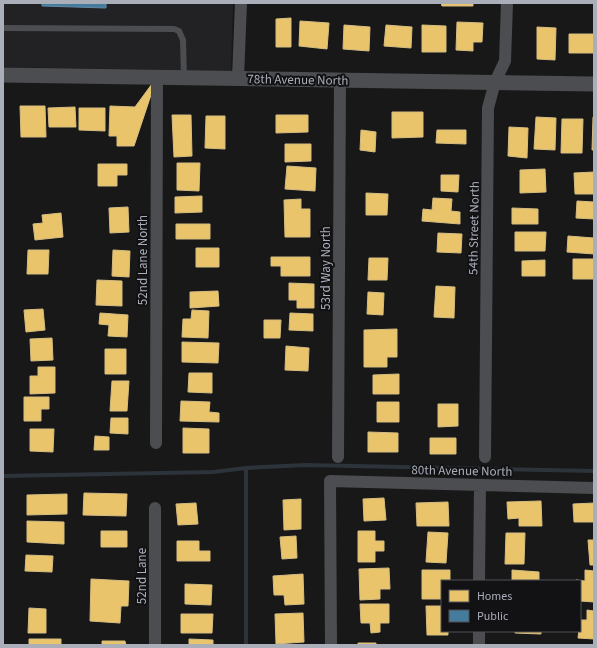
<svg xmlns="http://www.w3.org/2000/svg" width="597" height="648" font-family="'Source Sans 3',sans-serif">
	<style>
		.built { fill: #222224 }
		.homes { fill: #e9c46a; stroke: #d6bd82 }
		.public { fill: #457b9d; stroke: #638aa5 }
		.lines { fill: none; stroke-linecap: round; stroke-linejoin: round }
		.stream { stroke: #2c333a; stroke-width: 4 }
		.service { stroke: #4c4d51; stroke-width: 6 }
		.minor { stroke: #4c4d51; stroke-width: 12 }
		.tertiary { stroke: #4c4d51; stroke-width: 15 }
		.labels { text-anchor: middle; stroke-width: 4; stroke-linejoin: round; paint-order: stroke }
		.street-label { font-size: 13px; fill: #aaaeb9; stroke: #121214 }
	</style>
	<rect width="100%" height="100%" fill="#181818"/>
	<!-- built -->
	<path class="built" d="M3,3H233L231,71L3,67Z"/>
	<!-- homes -->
	<path class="homes" d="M441,3H473V6H442Z
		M291,18V47H276V19Z
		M300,21L329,23L327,49L299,46Z
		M457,22L483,23L482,42H473V51L456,50Z
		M344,25L370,27L369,51L343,49Z
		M386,25L412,27L411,48L384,46Z
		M422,25L446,26V52H422Z
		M537,27L556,28L555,60L537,59Z
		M569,34H594V53H569Z
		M157,77L134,146H117V136H109L110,106L135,107Z
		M20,106H45L46,137H21Z
		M75,107L76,127H49L48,108Z
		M79,108H105V131L79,130Z
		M392,112H423V137L392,138Z
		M172,115H191L192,156L174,157Z
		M276,115H308V132L276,133Z
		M206,116H225V149L205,148Z
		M536,117L556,118L555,150L534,149Z
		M593,117L594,118V150H592Z
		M562,119H583L582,153H561Z
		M509,127L528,128L527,158L508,156Z
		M361,130L376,132L375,152L360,150Z
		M437,130H466V144L436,143Z
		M285,144H311V161L285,162Z
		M177,163H200L199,191L177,190Z
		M98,164H127V175H117V186H98Z
		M287,166L316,168L315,191L285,189Z
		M545,169L546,192L520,193V170Z
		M594,172V194H575L574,173Z
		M441,175H459L458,192L441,191Z
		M366,193L388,194L387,215H366Z
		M202,196V212L175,213V197Z
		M433,198L452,199L451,211L460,212V224L422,221L423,209L432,210Z
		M301,199V209H310V237H285L284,200Z
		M577,201L594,202V219L576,218Z
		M128,207L129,232L110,233L109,208Z
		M512,208L538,209V224H512Z
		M61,213L63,237L35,240L33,224L43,223L42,215Z
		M176,224H210V239H176Z
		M515,232H546L545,251H515Z
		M438,233L462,234L461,253L437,252Z
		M568,236L594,238V254L567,252Z
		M196,248H219V267H196Z
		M28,250H49L48,274H27Z
		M113,250L130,251L129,277L112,276Z
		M271,257H310V276H281V266H271Z
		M369,258H388L387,280H368Z
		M573,259H594V279H573Z
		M545,260V276H522V261Z
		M97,280L122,281V306L96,305Z
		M289,283L314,284V308H297V300H289Z
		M436,286L455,287L454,318L434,317Z
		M218,291L219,306L190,308V292Z
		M368,292L384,293L383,315L367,314Z
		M43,309L45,330L26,332L24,310Z
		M192,310L209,311L208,338L182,337L183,319H191Z
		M100,313L128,315L127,337L108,336L109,325L99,324Z
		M290,313L313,314V331L289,330Z
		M264,320H281L280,338H264Z
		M397,329V357H387V367H364V330Z
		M52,338L53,360L31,361L30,339Z
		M182,342L219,343L218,363L182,362Z
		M286,346L309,348L308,371L285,370Z
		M105,349H126V374H105Z
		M38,367H55V393L30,394V376H38Z
		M189,373H212V393L188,392Z
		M399,374V394H373V375Z
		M112,381H129L127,411H110Z
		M24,397H49V409H41V421H24Z
		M181,401L210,402L209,412L219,413V422L180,421Z
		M377,402H399V422H377Z
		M438,404H458V426L438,427Z
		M111,418H128V434L110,433Z
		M183,428L209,429V453H183Z
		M30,429H54L53,452L30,451Z
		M368,432L398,433V452H368Z
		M95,436L109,437V450H94Z
		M430,438H456V454H430Z
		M84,493L127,494L126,516L83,515Z
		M67,494V514L27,515V495Z
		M384,498L386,520L364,521L363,499Z
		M301,499V529L284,530L283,500Z
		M541,501L542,526H519V518L508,519L507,502Z
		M448,502L449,526H417L416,503Z
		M196,503L198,524L178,525L176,504Z
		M594,503V522H574L573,504Z
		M27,521L64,522V544L27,542Z
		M101,531H127V547H101Z
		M358,531H375V541H384V551H375V562H358Z
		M428,532L448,533L446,563L426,562Z
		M506,533H525L524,564H505Z
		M296,536L297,558L282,559L280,537Z
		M588,540H594V565H590Z
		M177,541H199V551H210V561H177Z
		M26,555L53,556L52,572L25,571Z
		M389,568L390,589H380V599L360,600L359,569Z
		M422,570H450V581H442V599H422Z
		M512,570L539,572V581H512Z
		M585,570L594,571V602L580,601V581L576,580L585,581Z
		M303,574L304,604L285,605L284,595H274L273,576Z
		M91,579L129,581L128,606H121L120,623L90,621Z
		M185,584L212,585L211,605L185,604Z
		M360,604H389V623H380V632L371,633L370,623H361Z
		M426,606H442V631H448V635H427Z
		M29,608L46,609V633H28Z
		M587,610L594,611V639L578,638L580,620H587Z
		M303,613L304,642L276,644L275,614Z
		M181,614H213L212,633H181Z
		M515,631H541V634L515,633Z
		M29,639H61V645H29Z
		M189,639L213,640V645H189Z
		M102,641H125L126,645H102Z
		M358,643H376V645H358Z"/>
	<!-- public -->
	<path class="public" d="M42,3H106V8L42,6Z"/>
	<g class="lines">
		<!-- stream -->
		<path class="stream" d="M246,468V645
			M3,476L213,472L246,468L305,465L594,471"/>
		<!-- service -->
		<path class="service" d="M3,28L174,29L179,31L183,40L184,78"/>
		<!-- minor -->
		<path class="minor" d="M238,78L241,3
			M156,443L157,77
			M338,457L340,80
			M485,457L488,108L495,82L505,61L507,3
			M479,581L480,485
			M155,645V508
			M331,645L330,481L594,488
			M479,645V631"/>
		<!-- tertiary -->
		<path class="tertiary" d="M3,75L594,84"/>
	</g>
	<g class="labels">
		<!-- street labels -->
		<g class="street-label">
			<text transform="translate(298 79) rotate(1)" y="5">78th Avenue North</text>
			<text transform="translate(473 228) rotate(-89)" y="5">54th Street North</text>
			<text transform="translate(142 260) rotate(-90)" y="5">52nd Lane North</text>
			<text transform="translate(325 268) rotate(-90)" y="5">53rd Way North</text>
			<text transform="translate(462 470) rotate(1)" y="5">80th Avenue North</text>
			<text transform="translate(141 576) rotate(-90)" y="5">52nd Lane</text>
		</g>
	</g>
	<!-- border -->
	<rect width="597" height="648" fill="none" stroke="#aaaeb9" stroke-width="8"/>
	<!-- legend -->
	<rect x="441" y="580" width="140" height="52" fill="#121214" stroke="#4f5056"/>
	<rect x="449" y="590" width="20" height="12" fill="#e9c46a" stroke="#4f5056"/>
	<text x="477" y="600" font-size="12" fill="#aaaeb9">Homes</text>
	<rect x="449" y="610" width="20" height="12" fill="#457b9d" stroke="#4f5056"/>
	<text x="477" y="620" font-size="12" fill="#aaaeb9">Public</text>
</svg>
